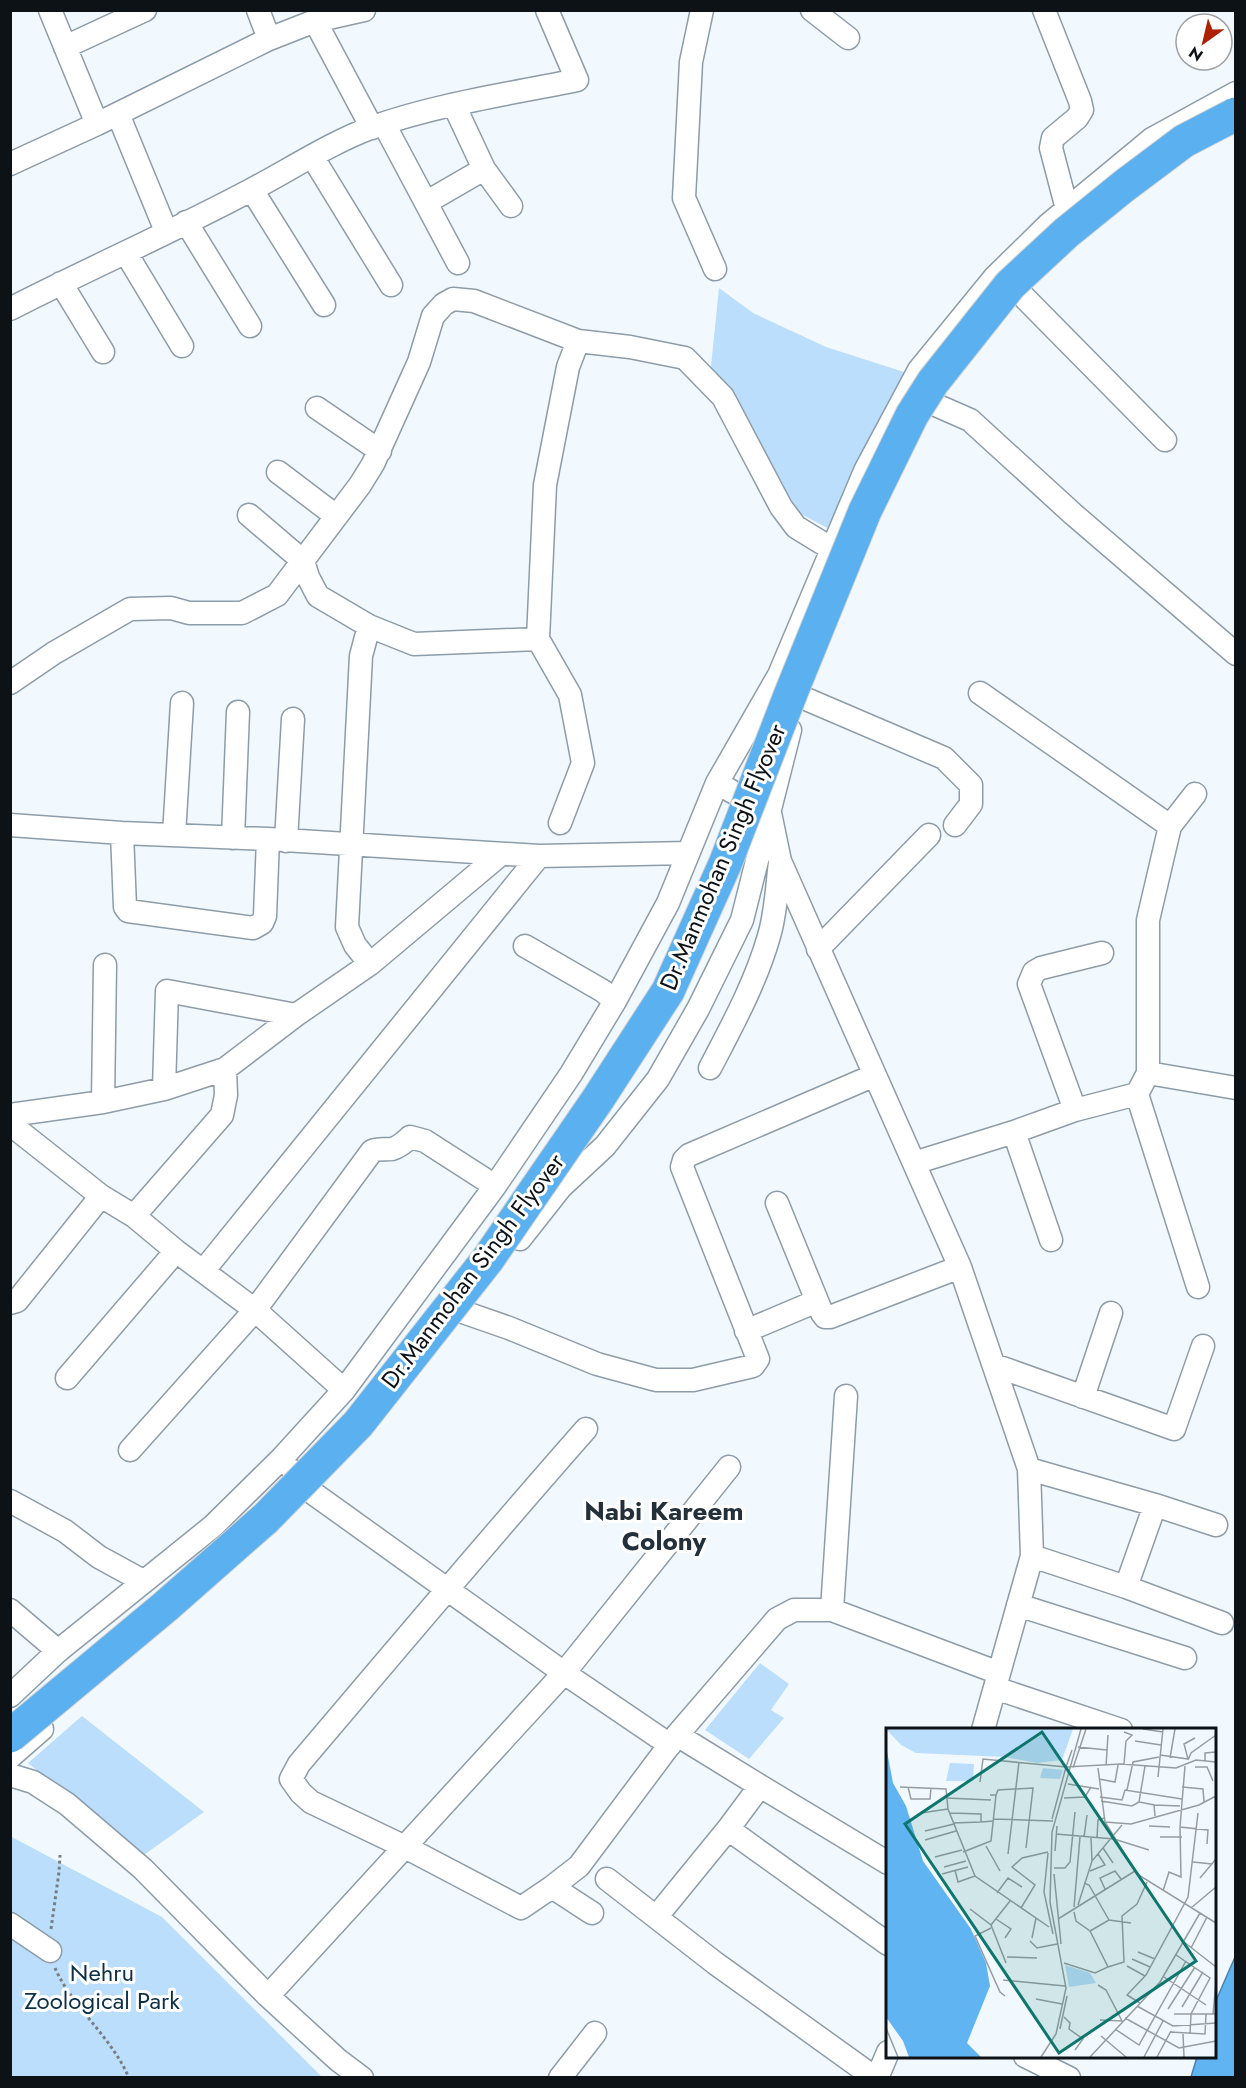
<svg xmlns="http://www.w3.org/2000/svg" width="1246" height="2088" font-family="Jost,sans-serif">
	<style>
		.green { fill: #badefb }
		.water { fill: #61b4f2; stroke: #4883b0; stroke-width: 1.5 }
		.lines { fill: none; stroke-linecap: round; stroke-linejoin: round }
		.minor-casing { stroke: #8d9ca9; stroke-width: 25 }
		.path { stroke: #787f83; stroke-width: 3; stroke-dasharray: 3 3; stroke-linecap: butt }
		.minor { stroke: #fff; stroke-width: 22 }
		.highway-bridge-casing { stroke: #d3d4d5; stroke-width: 35; stroke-linecap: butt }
		.highway-bridge { stroke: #5bb0ef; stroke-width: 33 }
		.labels { text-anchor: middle; stroke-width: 6; stroke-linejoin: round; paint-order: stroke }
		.street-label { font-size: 24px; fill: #0c1216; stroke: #fff }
		.park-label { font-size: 24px; fill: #0c3048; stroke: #fff }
		.neighbourhood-label { font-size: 26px; font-weight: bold; fill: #23303a; stroke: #fff }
		.inset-road { fill: none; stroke: #969da1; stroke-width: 1.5 }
		.view { fill: #0f766e; fill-opacity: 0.15; stroke: #0f766e; stroke-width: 3 }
		.inset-edge { fill: none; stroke: #0c1216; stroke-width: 3 }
	</style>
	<rect width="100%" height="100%" fill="#f2f9fe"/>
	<!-- green -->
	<path class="green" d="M719,288L753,313L826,347L904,372L833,531L788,507L710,376Z
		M760,1663L789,1684L771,1710L784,1718L749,1759L705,1730Z
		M82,1716L204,1812L141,1857L28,1763Z
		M10,1836L162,1917L322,2077H11Z"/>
	<!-- water -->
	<path class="water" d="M1235,1957V2077H1191L1197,2057L1214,2056L1215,2003Z"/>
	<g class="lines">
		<!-- minor casing -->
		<g class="minor-casing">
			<path id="minor" d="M50,10L97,124
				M258,10L269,39
				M702,10L691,62L684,198L715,269
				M812,10L848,38
				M1044,10L1080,101L1082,110L1077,118L1053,138L1051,148L1067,209
				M315,21L372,128
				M65,47L145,10
				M454,105L484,169L511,206
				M118,114L166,231
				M384,124L458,263
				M312,156L391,285
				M10,164L97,124L269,39L315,21L364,10
				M252,190L324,305
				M427,202L484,169
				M186,222L250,326
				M126,253L182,346
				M61,283L103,352
				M1018,291L1165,440
				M10,309C90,268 172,232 251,190C291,169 330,143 373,127C438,104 509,94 577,80L547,10
				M929,402L970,420L1073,514L1236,654
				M317,408L380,451
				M278,472L336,516
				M249,515L303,561L308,577L318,596L369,626L414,644L538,639
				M369,626L361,656L347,927L355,945L370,964
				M10,683L54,653L130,609L171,608L189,613H242L277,595L360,485L373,464L419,362L433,316L444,304L453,299L474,301L578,341
				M980,693L1170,826
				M799,696L944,758L971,785V804L955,825
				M717,783L770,813L780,861L960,1267L1029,1469L1032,1556L983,1730
				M1195,794L1170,826L1148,920V1073L1137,1094L1198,1287
				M560,823L583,763L570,695L538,639L545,485L568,367L578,341L630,347L685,358L723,397L781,507L796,527L832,549
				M10,825L122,833L268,839L539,856L688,853
				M122,833L125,907L128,911L253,928L262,923L265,916L268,839
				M174,835L182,703
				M233,838L238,712
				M286,841L293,719
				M525,946L603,991L615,1001
				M818,949L929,835
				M710,1068C732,1026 756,982 769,936C776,913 777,886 780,862
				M1148,1073L1236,1088
				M164,1089L167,991L296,1015
				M103,1102L105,965
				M1075,1110L1029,984L1034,972L1041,968L1102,953
				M10,1115L103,1102L164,1089L225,1069L296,1015L370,964L501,854
				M10,1124L101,1196L134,1216L176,1251L255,1310L344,1390
				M1014,1132L1051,1240
				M914,1163L1014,1132L1075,1110L1137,1094
				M777,1203L822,1313L825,1317H830L960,1267
				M134,1216L222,1115L226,1095L225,1069
				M520,1239L561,1187L605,1146L658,1079L698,1009L742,920L790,730
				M204,1270L539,856
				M10,1303L17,1301L101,1196
				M463,1312L509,1328L597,1364L656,1380H693L753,1366L758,1359L682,1167L684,1160L689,1155L875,1075
				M746,1331L817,1301
				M994,1365L1174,1429L1203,1346
				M67,1378L176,1251
				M1083,1397L1111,1313
				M130,1450L255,1310L372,1151C379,1148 385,1150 392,1149C399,1147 405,1142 410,1137L425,1141L495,1186
				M1029,1469L1155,1505L1126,1587
				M293,1471L310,1491L564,1673L670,1745
				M10,1501L65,1531L99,1557L143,1581
				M1155,1505L1216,1525
				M1032,1556L1126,1587L1222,1623
				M1018,1605L1185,1658
				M10,1610L58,1651
				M832,1610L846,1396
				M995,1688L1121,1730
				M10,1696L58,1651L213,1526L282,1458L344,1390L495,1186L571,1074L615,1001L668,903L717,783L779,675L865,471L919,370L995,277L1048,225L1152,139L1236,93
				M677,1735L760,1786L728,1829L888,1944
				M10,1757L42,1729
				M10,1775L33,1782L67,1804L101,1833L143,1869L268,1996L338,2060L362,2078
				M760,1786L888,1863
				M607,1879L715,1963L875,2078
				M552,1887L521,1908L405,1847L311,1802L301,1793L291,1779L299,1764C394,1652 489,1539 586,1429
				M592,1913L552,1887L579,1866L677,1735L777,1619L794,1610H832L999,1673
				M657,1916L728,1829
				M10,1924L50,1951
				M268,1996L564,1673L729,1467
				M1025,2056L1069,2078
				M560,2078L595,2033
				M877,2078L888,2052"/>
		</g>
		<!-- path -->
		<path class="path" d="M51,1929L59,1872L60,1855
			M55,1968C72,2007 111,2036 129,2078"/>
		<!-- minor -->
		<use href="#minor" class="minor"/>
		<!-- highway-bridge casing -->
		<g class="highway-bridge-casing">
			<path id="highway-bridge" d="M10,1736L166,1606L266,1518L358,1424L488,1259L598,1099L668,991L725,864L791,693L865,511L912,415L933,382L1010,285L1066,233L1124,186L1184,141L1236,114"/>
		</g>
		<!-- highway-bridge -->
		<use href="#highway-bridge" class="highway-bridge"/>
	</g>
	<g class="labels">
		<!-- street labels -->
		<g class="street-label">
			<text transform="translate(723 857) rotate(-67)" y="8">Dr.Manmohan Singh Flyover</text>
			<text transform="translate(473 1271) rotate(-53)" y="8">Dr.Manmohan Singh Flyover</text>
		</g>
		<!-- park labels -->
		<g class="park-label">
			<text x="102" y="1981">Nehru<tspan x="102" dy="28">Zoological Park</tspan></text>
		</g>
		<!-- neighbourhood labels -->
		<g class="neighbourhood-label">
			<text x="664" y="1520">Nabi Kareem<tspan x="664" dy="30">Colony</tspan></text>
		</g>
	</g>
	<!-- overview -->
	<g transform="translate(886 1728)">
		<rect width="330" height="330" fill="#f2f9fe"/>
		<path d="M0,1H187L176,32L151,35L119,29L30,25L15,17ZM64,35L88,36L87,53H60ZM157,40L177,42L174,51L154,50ZM179,237L204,245L210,255L183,259Z" fill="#badefb"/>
		<path d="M0,18L7,55L20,78L37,133L85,201L100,235L104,258L81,315L95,329H23L17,313L0,289Z" fill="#61b4f2"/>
		<path class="inset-road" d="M257,1L277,4M238,4L246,7L240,13L238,36M249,13L275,17M192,19L221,22M186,22L180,39L235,36L290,40L310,32L330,34M274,27L302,31L298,16L309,10M284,30L289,1M302,32L305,25L330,7M319,33V25L330,24M220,38L222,7M259,38L253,74L268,77L269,88M299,38L294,99L322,102L321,116M309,39H321L327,53M187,40L200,1M212,40L219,94L251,146L330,195M272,49L277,1M213,51L229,54L232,37M94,54L97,31L180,39L166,91M182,56L213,61M14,59L60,61L62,81L89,148L163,199M22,59L25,71H44L45,60M296,59L317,61L318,74M241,62L247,34L273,29M110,67L112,62L147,60L140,120M214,69L236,72L239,62L296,71M60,70L105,72M178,70L199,69L205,59M215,73L246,78L253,74M268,77L294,78M35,85L62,81M64,85L95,86V94L108,93M108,91L167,93M219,94L245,96L313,77L330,68M67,95L95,94M263,98L284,99M39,103L68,96M170,106L228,111L263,122M198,109L201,87M274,109H296M205,110L206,133M211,110L212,92L218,90M39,112L70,103M100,118L114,143M217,120L227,135M169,123L171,98M77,124L105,113L110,67H104M162,125L158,164L167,206M122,126L133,34M49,129L76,122M307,134L326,136M58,139L80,133M168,140H179L184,134L189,84M69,142L72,154L89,148M204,143L219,137L212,126M56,146L82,139M168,146L175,216M314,150L330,131M198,155L203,157L223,192M219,161L214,150L229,143L235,151M277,163L283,144L295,149L294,99M111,165L122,150L136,159M192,177L206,133L236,97M188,179L194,109M135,180L149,157L126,139L136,130L162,124M305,180L330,159M84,181L105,197L120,235M110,191L125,201L119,210M172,191L249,143M105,197L124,173M105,200L89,208L114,264L119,268M204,203L223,192L245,195M146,210L150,190M144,213L151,220L171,216M298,214L330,239M305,220L321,189M252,224L269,231M290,227L324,250L305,286L304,306M121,229L151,230M246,231L264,239M178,235L209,245L222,239L204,203L190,193L188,184M241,238L259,248M222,239L238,234L236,188L251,176L261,154M278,249L320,277M117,252L179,258M212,257L220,262L236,293L214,292M150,271L176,276M254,275L241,267L260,247L302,169L312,85M251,278L287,298L330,295M296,279L317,244M282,281L309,239M288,286H330M327,286L330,255M178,289L184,295L183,301L197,311L189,322M239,290L293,320L330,313M0,300L12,329M174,301L181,268M229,301L253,317L300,233M284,304L319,306L320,286M297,306L298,329M215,308L240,329M155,329L170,306L180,260L164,174L166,104L195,1M204,329L274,254L314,185M258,329L277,293M271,329L285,303"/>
		<path class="view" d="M156,4L310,233L173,325L19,96Z"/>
		<rect width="330" height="330" class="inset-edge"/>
	</g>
	<!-- border -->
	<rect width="1246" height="2088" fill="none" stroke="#0c1216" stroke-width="24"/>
	<!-- north arrow -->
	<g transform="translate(1204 42) rotate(214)"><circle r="28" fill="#ffffff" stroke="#9ea0a2" stroke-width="1.5"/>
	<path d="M0-4.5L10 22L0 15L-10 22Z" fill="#ae2100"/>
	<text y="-9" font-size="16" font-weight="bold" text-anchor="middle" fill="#0c1216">N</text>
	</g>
</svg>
